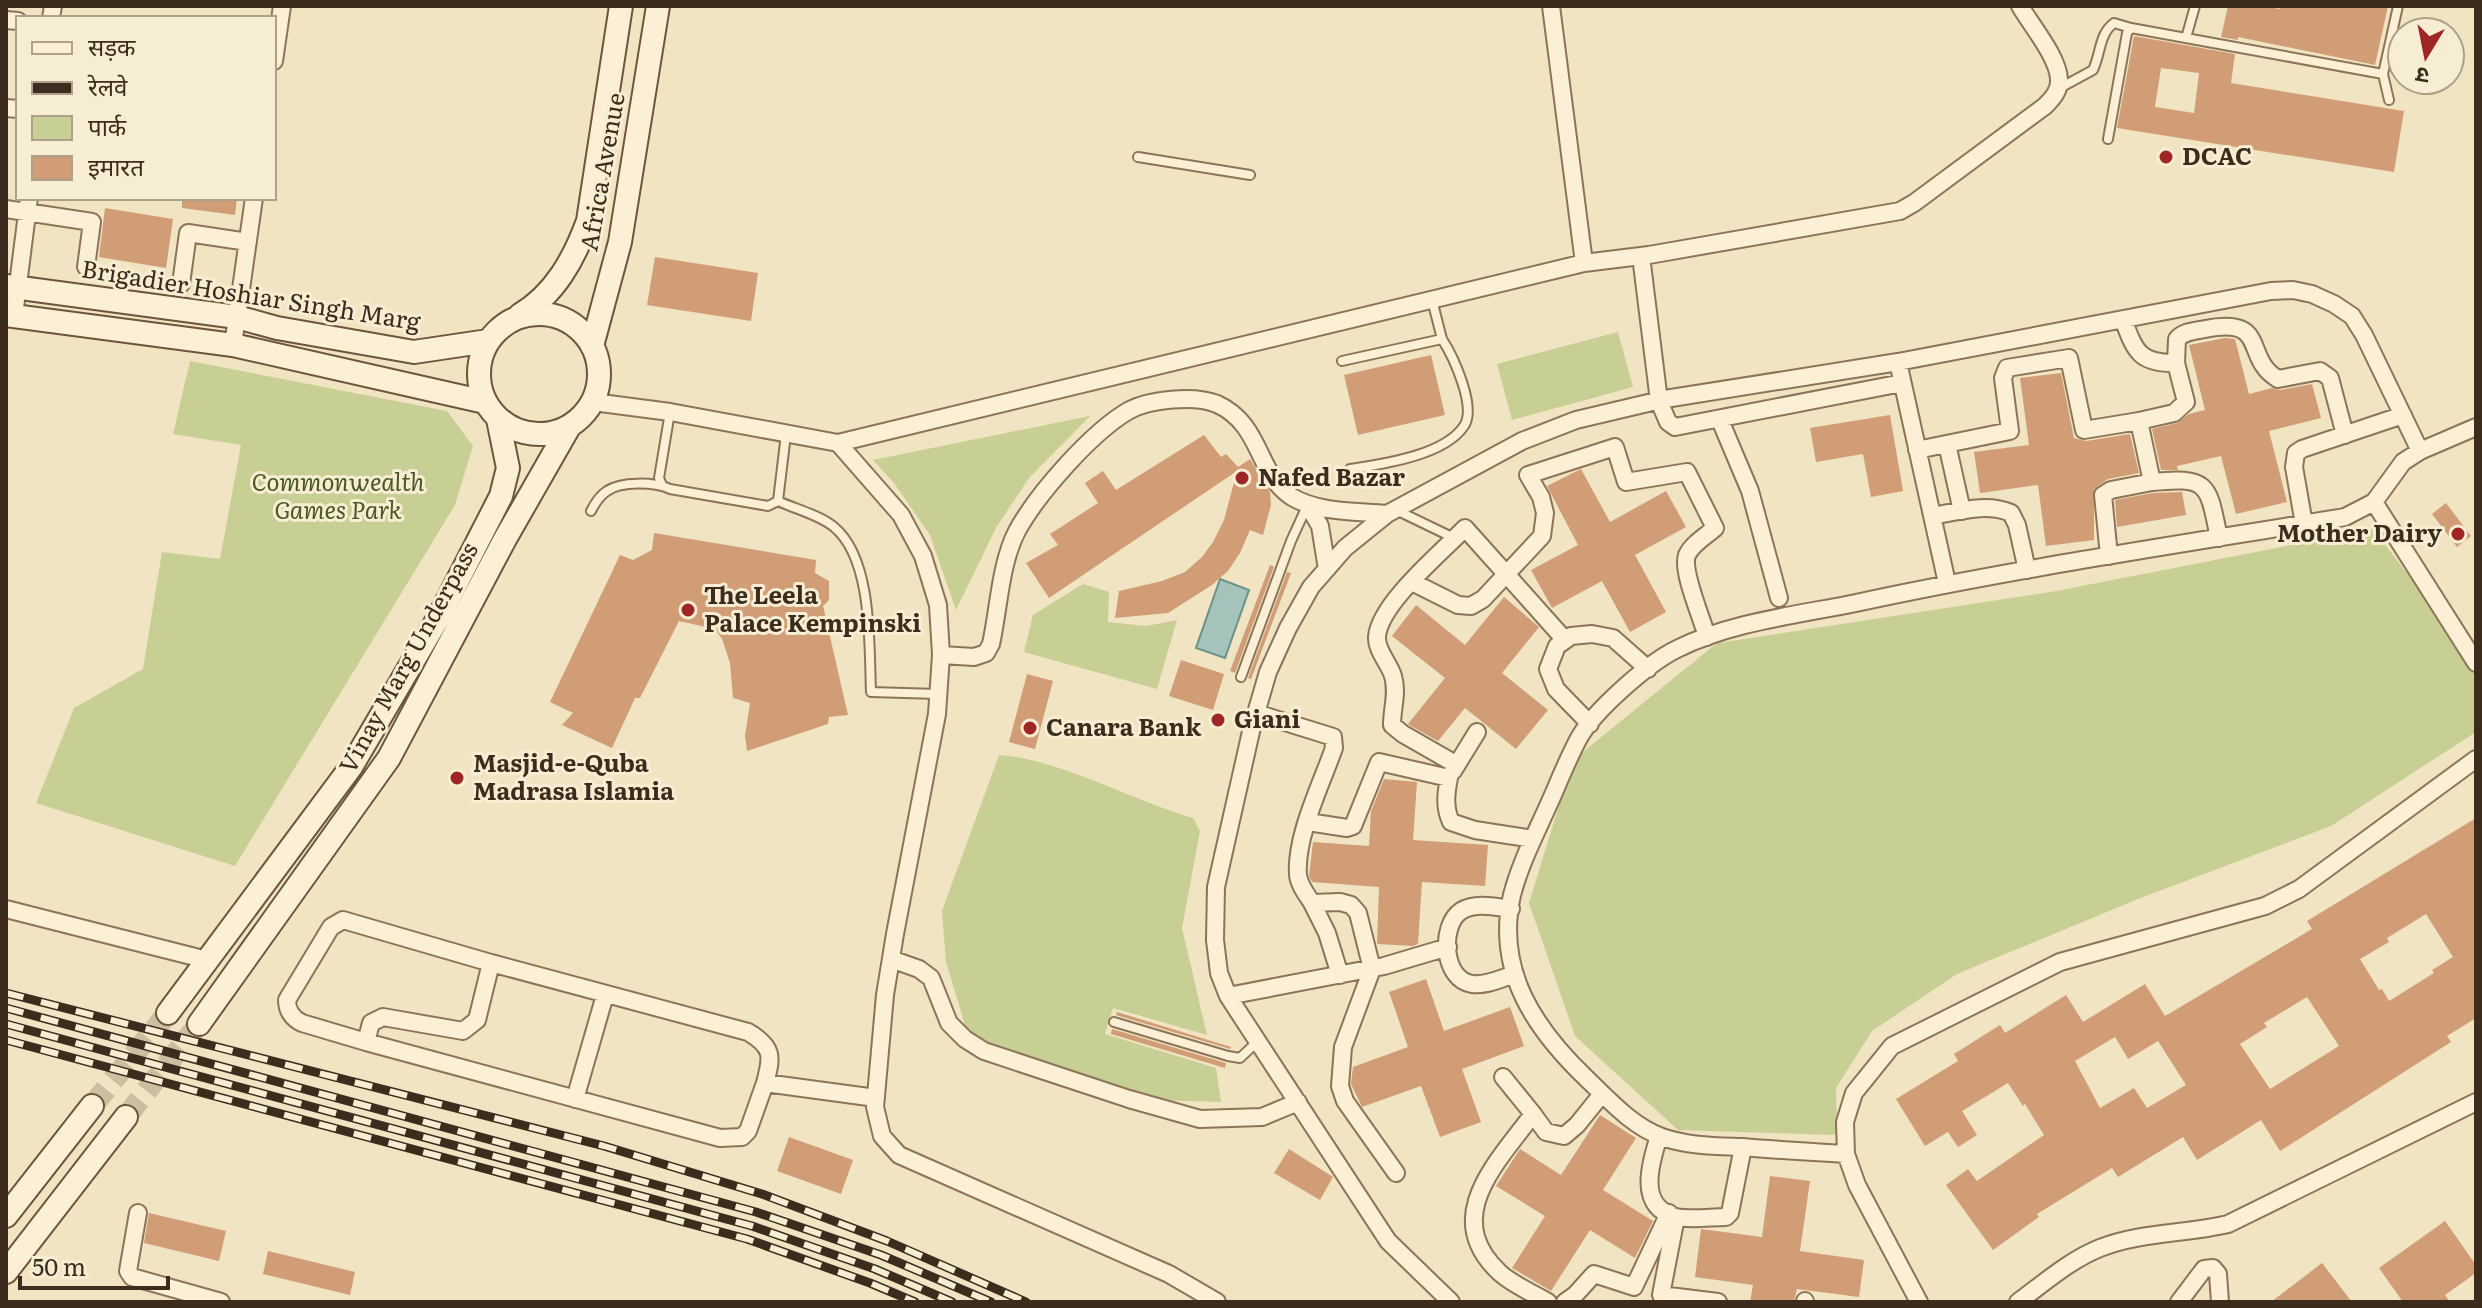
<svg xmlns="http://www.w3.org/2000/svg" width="2482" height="1308" font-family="Literata,'Noto Sans Devanagari',serif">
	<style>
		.green { fill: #c8cf95 }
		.water { fill: #a5c3bb; stroke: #6b9289; stroke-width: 2 }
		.building { fill: #d19d76; fill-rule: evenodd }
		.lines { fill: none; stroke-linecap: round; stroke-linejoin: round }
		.secondary-tunnel { stroke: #ccbfa1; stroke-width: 22; stroke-dasharray: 22 11; stroke-linecap: butt }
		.lane-casing { stroke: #8c7458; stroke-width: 12 }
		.street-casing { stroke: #8c7458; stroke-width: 20 }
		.secondary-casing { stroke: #6d553b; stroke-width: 26 }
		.lane { stroke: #fbf0d6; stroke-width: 8 }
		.street { stroke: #fbf0d6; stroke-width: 16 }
		.secondary { stroke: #fbf0d6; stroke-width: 22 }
		.rail-casing { stroke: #3b2c1d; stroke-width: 9 }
		.rail { stroke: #f7edd2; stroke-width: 6; stroke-dasharray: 18; stroke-linecap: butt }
		.poi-dot { fill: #9e2625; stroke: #f7edd2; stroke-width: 3 }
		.labels { text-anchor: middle; stroke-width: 6; stroke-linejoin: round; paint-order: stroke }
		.poi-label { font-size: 24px; font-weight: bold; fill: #3b2c1d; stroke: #f7edd2; text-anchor: start }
		.street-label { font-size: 24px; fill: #3b2c1d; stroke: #f7edd2 }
		.park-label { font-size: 24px; font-style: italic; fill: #4a5823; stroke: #f7edd2 }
	</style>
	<rect width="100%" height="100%" fill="#f0e4c2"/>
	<!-- green -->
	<path class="green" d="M1618,332L1633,387L1512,420L1497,364Z
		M190,361L447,411L473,446L455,505L235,866L36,803L74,708L143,669L162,552L220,559L241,445L173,434Z
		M1090,416L1029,478L997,526L956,610L930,535L894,483L873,460Z
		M2373,529L2443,620L2476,674V732L2331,826L2138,899L1957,974L1872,1031L1836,1088L1837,1135L1678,1130L1575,1036L1529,903L1573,760L1717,643L2051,592Z
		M1083,584L1109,592L1108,622L1146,626L1177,620L1157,689L1024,652L1033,615Z
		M999,755C1060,759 1131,800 1193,818L1200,831L1182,928L1207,1035L1113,1008L1105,1034L1216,1068L1221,1102L1155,1100L968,1035L946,962L942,911Z"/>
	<!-- water -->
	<path class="water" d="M1220,579L1249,590L1225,658L1196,648Z"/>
	<!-- building -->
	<path class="building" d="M2228,6H2265L2280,9V6H2388L2375,65L2238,37V40L2221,37Z
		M2134,36L2235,54L2231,83L2404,111L2394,172L2117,128ZM2161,68L2199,73L2194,113L2155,107Z
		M182,198H237L235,215L182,208Z
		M105,208L173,219L166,268L99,257Z
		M655,257L758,273L751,321L647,305Z
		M2225,338L2235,339L2249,394L2272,388L2280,390L2312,384L2321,418L2269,431L2287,502L2236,514L2221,456L2177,466L2178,470H2161L2152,429L2177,423L2189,414L2205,410L2189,345Z
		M1431,355L1445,415L1358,435L1344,375Z
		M2061,373L2074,438L2086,441L2130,434L2139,473L2108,479L2094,489V540L2046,546L2038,485L1980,493L1974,452L2029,445L2020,378Z
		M1890,415L1903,491L1871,497L1863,454L1816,462L1810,428Z
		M1204,435L1221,457L1226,454L1238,467L1250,459L1270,492L1271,505L1263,535L1250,530L1240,553L1228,571L1212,585L1168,613L1115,618L1119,591L1162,581L1185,572L1202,557L1213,542L1224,520L1237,471L1049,598L1026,563L1058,545L1050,534L1098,503L1085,483L1103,471L1116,490Z
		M1581,469L1610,522L1666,491L1686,527L1635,555L1666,612L1630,632L1602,581L1552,608L1531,570L1578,545L1547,486Z
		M2182,492L2186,515L2117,527L2115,500L2153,493Z
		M2446,503L2471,536L2457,547L2432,514Z
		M654,533L816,560L815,573L829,581V600L823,606L848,715L829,717L828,724L747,751L745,736L750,703L733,698L730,663L722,639L715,629L679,621L640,698H635L612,748L562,725L573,713L550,702L620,555L633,560L652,550Z
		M1270,565L1274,567L1235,673L1230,671Z
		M1287,572L1291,573L1251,679L1248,678Z
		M1504,597L1539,627L1502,673L1548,710L1516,749L1465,708L1438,741L1409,725L1408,724L1445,678L1392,636L1416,605L1465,645Z
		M1181,660L1224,674L1213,710L1169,696Z
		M1027,674L1053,681L1035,749L1009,742Z
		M1384,779L1417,782L1413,840L1488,845L1485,886L1422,882L1418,944L1413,946L1377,944L1379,887L1312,882L1309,876L1313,842L1369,846L1371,811Z
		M2476,818V1018L2447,1036L2451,1042L2280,1151L2261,1120L2197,1160L2183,1137L2118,1177L2112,1168L2037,1214L2039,1217L1993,1250L1946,1185L1968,1169L1977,1181L2044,1135L2025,1104L2023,1106L2008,1083L1962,1111L1977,1135L1958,1147L1948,1132L1925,1146L1896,1099L1958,1061L1954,1054L2000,1025L2005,1033L2066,995L2083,1022L2145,984L2165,1016L2312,929L2307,921ZM2426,914L2453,957L2432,970L2434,973L2389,1001L2382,989L2379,990L2360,959L2389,942L2387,938ZM2307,997L2339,1046L2270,1089L2240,1044L2267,1027L2264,1023ZM2115,1037L2128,1059L2158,1041L2186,1085L2147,1108L2134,1088L2100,1108L2075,1061Z
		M1426,979L1444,1031L1510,1007L1524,1046L1462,1069L1481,1122L1440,1137L1421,1086L1362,1107L1351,1084L1353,1067L1408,1047L1389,992Z
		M1117,1012L1231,1047L1230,1049L1116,1015Z
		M1112,1029L1226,1063L1225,1068L1111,1034Z
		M1600,1115L1636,1138L1603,1190L1653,1221L1635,1258L1590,1230L1551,1291L1512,1268L1545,1216L1496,1186L1520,1149L1561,1175Z
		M789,1137L853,1160L841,1194L777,1171Z
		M1289,1149L1333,1177L1320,1200L1274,1173Z
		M1770,1176L1810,1181L1800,1251L1864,1260L1859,1297L1797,1289L1794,1302H1750L1753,1285L1695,1277L1701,1229L1762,1237Z
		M149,1213L226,1231L219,1261L144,1243Z
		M2445,1221L2476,1265V1273L2445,1295L2450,1302H2403L2379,1268Z
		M268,1251L355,1272L350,1295L263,1274Z
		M2322,1263L2352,1302H2271Z"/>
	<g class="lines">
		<!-- secondary-tunnel -->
		<path class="secondary-tunnel" d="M92,1106L168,1013
			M126,1117L199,1024"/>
		<!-- lane casing -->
		<g class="lane-casing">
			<path id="lane" d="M2186,38L2195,6
				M2383,74L2398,6
				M2058,89L2093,70C2101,53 2099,34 2114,23L2131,28
				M2108,139L2127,33L2131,28L2383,74L2389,100
				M1138,157L1250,175
				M1342,361L1442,339L1432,300
				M1350,469C1382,464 1444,456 1464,426C1477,407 1453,356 1442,339
				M662,485L659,478L670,412
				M778,501L786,434
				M1396,510L1454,538
				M591,511C595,503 599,496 607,491C621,481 655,482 670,489L768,506L778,501C795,509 820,515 834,527C873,559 869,646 871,692L938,694
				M1241,677L1291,541L1307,506
				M1114,1022L1228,1056L1240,1058L1258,1041"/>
		</g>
		<!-- street casing -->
		<g class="street-casing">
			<path id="street" d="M1551,6L1584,263
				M51,18L53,6
				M6,20L18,21
				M274,61L282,6
				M6,108L18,109
				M6,209L92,222L86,267
				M1641,256L1659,401L1668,422L1675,427L1902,383
				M181,284L188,233L248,242
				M14,316L29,198
				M2123,319C2135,351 2139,364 2176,363L2186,402L2174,413L2139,421
				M233,345L254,198
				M2176,363L2177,339C2184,331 2195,331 2205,329C2270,316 2242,358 2278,379L2320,371L2330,378L2345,435
				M593,402L670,412L838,443L1584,263L1649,255L1900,211L1914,203L2045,106C2053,98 2060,90 2059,79C2058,57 2031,25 2020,6
				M1720,420L1750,491L1779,598
				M838,443L901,515L923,556L938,605L941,655L937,714L895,934L885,995L875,1107L882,1136L899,1155L1169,1274L1217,1302
				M1947,444L1962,511
				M1917,450L2010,431L2003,378L2007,368L2069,358L2084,430L2139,421L2152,482L2111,490L2103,495L2109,556
				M2152,482C2210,476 2208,485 2219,538
				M2374,502L2476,663
				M1307,504L1320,526L1327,569
				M1932,516C1957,512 1986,502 2011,513L2017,525L2027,570
				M2304,524L2294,467L2296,453L2302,449L2403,415
				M1412,582L1458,605L1471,606L1483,599L1542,536L1545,513L1541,497L1528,475L1615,447L1626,482L1687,472L1715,528C1706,536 1692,544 1687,555C1681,571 1702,618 1707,637
				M1947,583L1898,362L2271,291L2293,290L2312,294L2334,304L2352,316L2364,335L2420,451
				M941,655L974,657L986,653L991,644C999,608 1000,564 1017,531C1038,493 1091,433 1128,411C1149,399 1195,395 1217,404C1262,424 1257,475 1292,497C1319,513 1357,511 1387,514
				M1256,713L1333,737L1334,748C1321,785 1295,837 1298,875C1299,885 1307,895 1312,903
				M1590,724L1556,689L1548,669L1557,646L1571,636L1592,634L1613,638L1648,669
				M1457,765L1403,734L1392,725C1392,708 1398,693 1393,676C1389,663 1376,650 1377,637C1379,604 1442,552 1465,528L1565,640
				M1453,771L1477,732
				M1308,822L1347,828L1353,826L1379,762L1449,778C1446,793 1444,807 1451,822L1475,830L1533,839
				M6,909L207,960
				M1511,909C1496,907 1475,902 1461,911C1439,926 1443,980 1472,984C1486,986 1502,978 1515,974
				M1448,947L1384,966L1228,996L1219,973L1215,940L1216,887L1252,727L1268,672L1288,628L1311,587L1345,548L1387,514L1522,441L1576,420L1665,399L1898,362
				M891,959L919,969L931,978L949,1023L965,1039L984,1051L1129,1099L1200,1119L1262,1117L1298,1102
				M491,963L343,920L331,927L287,1000C287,1011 293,1019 302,1023L366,1042L371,1023L383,1017L463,1031L477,1020L491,963L748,1032C774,1047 772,1057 765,1083L876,1098
				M1340,975L1327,933L1312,903L1340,902L1351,905L1358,913L1372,969L1343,1047L1340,1086L1345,1101L1396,1173
				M1228,996L1388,1241L1451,1302
				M366,1042L720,1138L742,1137L748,1131L765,1083
				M1503,1077L1533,1114C1497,1163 1440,1217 1500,1273C1513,1285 1533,1293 1548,1302
				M575,1099L605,995
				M1533,1114L1546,1132L1564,1136L1577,1125L1602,1094
				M1659,1136C1650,1164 1637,1207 1676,1217C1691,1220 1711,1217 1726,1217L1730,1213L1743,1147
				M1846,1154C1811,1152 1777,1150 1742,1147C1715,1146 1688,1146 1662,1137C1632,1126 1609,1100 1586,1078C1535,1029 1495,971 1512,895C1520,864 1535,835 1548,806C1558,784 1567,760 1579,738C1594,711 1648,663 1677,649C1731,622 1797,615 1856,603C2018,568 2182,544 2345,517L2374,502L2403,462L2420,451L2476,427
				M138,1213L128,1271L132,1277L221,1302
				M1676,1217L1661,1295L1718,1302
				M1565,1302L1575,1295L1594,1274L1634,1287L1669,1213
				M1805,1302V1301
				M1919,1302L1857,1185L1846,1154L1845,1122L1854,1093L1892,1046L2060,962L2265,906L2299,889L2476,759
				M2018,1302C2044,1283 2070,1260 2100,1248C2141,1232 2186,1234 2228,1224L2476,1102
				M2179,1302L2204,1269L2213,1268L2218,1274L2220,1302"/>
		</g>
		<!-- secondary casing -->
		<g class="secondary-casing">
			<path id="secondary" d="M6,286L237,317L277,328L414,352L488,341
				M479 374a60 60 0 1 1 120 0a60 60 0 1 1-120 0Z
				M6,315L233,345L485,402
				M520,315C555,294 574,259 588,221L621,6
				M592,346L620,242L658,6
				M168,1013L351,767L440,615L501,496L508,468L498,419
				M199,1024L389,758L505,539L569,427
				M6,1216L92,1106
				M6,1272L126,1117"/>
		</g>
		<!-- lane -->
		<use href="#lane" class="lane"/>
		<!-- street -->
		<use href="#street" class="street"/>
		<!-- secondary -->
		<use href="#secondary" class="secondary"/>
		<!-- rail casing -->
		<g class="rail-casing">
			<path id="rail" d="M6,993L604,1146L762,1194L887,1241L1026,1302
				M6,1008L756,1212L881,1255L991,1302
				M6,1024L752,1226L875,1269L952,1302
				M6,1040L747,1239L870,1283L915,1302"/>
		</g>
		<!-- rail -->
		<use href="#rail" class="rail"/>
	</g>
	<!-- markers -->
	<g class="poi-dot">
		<circle cx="2166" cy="157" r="8"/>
		<circle cx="1242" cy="478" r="8"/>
		<circle cx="2458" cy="534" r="8"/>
		<circle cx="688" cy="610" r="8"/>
		<circle cx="1218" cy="720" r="8"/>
		<circle cx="1030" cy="728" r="8"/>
		<circle cx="457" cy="778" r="8"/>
	</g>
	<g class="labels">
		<!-- poi labels -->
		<g class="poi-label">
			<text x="2182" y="165">DCAC</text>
			<text x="1258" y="486">Nafed Bazar</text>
			<text x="2442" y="542" text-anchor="end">Mother Dairy</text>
			<text x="704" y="604">The Leela<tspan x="704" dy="28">Palace Kempinski</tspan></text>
			<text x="1234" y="728">Giani</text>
			<text x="1046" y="736">Canara Bank</text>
			<text x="473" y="772">Masjid-e-Quba<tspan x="473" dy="28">Madrasa Islamia</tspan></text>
		</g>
		<!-- street labels -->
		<g class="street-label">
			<text transform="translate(603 172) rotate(-80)" y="8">Africa Avenue</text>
			<text transform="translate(251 296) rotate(9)" y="8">Brigadier Hoshiar Singh Marg</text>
			<text transform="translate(409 658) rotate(-61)" y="8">Vinay Marg Underpass</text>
		</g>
		<!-- park labels -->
		<g class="park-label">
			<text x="338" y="491">Commonwealth<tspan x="338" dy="28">Games Park</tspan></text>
		</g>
	</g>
	<!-- border -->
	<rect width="2482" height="1308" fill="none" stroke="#3b2c1d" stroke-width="16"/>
	<!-- legend -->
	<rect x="16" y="16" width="260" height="184" fill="#f7edd2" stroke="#aca08a" stroke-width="2"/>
	<rect x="32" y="42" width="40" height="12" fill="#fbf0d6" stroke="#aca08a" stroke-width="2"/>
	<text x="88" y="56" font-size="24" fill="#3b2c1d">सड़क</text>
	<rect x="32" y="82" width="40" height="12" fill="#3b2c1d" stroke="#aca08a" stroke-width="2"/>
	<text x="88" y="96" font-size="24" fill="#3b2c1d">रेलवे</text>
	<rect x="32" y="116" width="40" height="24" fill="#c8cf95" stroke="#aca08a" stroke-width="2"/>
	<text x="88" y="136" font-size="24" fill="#3b2c1d">पार्क</text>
	<rect x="32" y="156" width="40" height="24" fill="#d19d76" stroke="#aca08a" stroke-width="2"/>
	<text x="88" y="176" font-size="24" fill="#3b2c1d">इमारत</text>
	<!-- north arrow -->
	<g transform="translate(2426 56) rotate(190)"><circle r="38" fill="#f7edd2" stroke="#aca08a" stroke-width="2"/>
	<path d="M0-6L14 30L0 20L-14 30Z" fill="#9e2625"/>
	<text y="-12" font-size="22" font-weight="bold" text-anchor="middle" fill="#3b2c1d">उ</text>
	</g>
	<!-- scale -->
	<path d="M20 1276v12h148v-12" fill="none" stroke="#3b2c1d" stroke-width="4"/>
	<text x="32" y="1276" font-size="24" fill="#3b2c1d" stroke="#f7edd2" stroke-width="6" paint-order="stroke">50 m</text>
</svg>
